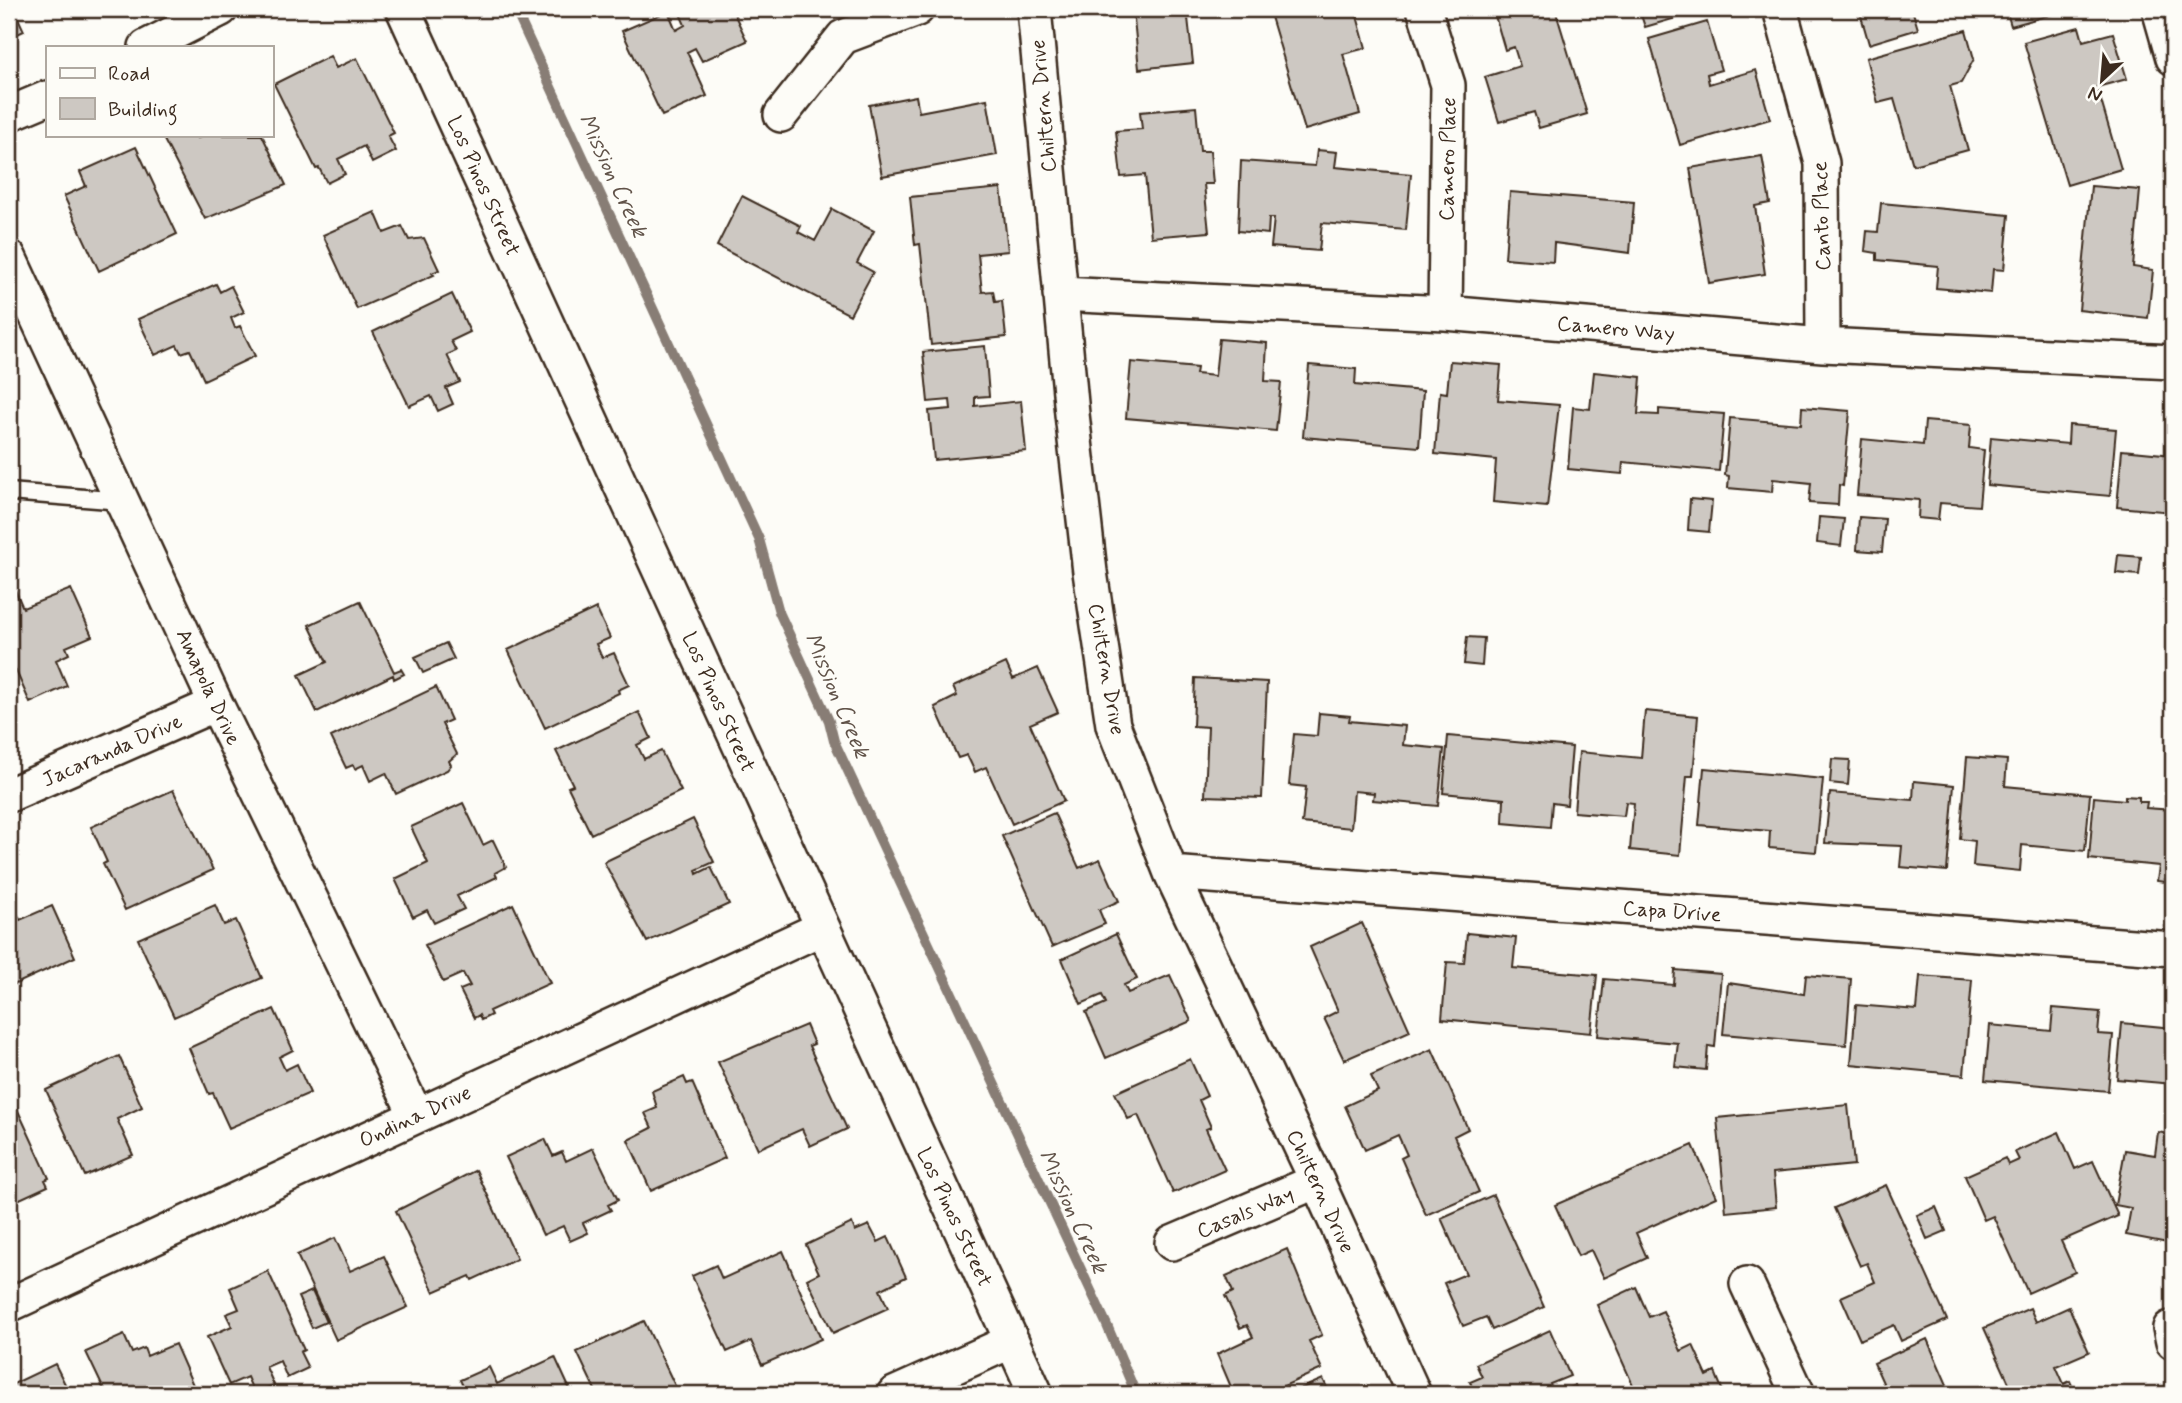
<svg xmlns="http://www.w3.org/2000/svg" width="2182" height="1403" font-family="Mynerve,sans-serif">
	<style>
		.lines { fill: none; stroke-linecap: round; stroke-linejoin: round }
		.stream { stroke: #887d74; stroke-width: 10 }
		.building { fill: #cdc8c2; stroke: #3b2a1e; stroke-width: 2 }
		.lane-casing { stroke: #3b2a1e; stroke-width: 21 }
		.street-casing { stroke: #3b2a1e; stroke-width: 38 }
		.lane { stroke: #fdfcf7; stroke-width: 16 }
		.street { stroke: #fdfcf7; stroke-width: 33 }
		.labels { text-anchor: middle; stroke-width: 5; stroke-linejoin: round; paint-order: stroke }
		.street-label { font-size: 21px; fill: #3b2a1e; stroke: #fdfcf7 }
		.water-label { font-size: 23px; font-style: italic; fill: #615349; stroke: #fdfcf7 }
	</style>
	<rect width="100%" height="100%" fill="#fdfcf7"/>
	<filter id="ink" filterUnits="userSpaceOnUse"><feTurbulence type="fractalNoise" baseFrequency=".0143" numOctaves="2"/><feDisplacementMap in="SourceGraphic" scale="14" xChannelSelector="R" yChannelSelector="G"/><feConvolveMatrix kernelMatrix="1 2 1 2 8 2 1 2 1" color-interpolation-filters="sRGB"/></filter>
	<g filter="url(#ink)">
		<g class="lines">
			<!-- stream -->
			<path class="stream" d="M515,9L759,539L779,612L829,721L834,741L1106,1323L1136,1394"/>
		</g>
		<!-- building -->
		<path class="building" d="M9,9H14L24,31L9,38Z
			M678,9H732L747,41L702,61L695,48L687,52L707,96L662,116L622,31L668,11L676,30L685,25Z
			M1133,9H1187L1193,63L1139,69Z
			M1355,9L1366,48L1343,54L1360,114L1305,130L1269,10Z
			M1493,9H1555L1587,114L1539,128L1534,112L1499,122L1485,77L1520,66L1514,47L1505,50Z
			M1639,9H1707L1645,27Z
			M1859,9H1912L1918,29L1869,44Z
			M2006,9H2071L2011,26Z
			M1707,22L1721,70L1707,74L1709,84L1756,70L1770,119L1680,145L1649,39Z
			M2079,27L2083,41L2113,33L2127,79L2097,87L2121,169L2067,185L2024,42Z
			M1966,30L1974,59L1961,83L1950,86L1968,150L1913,165L1894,99L1878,103L1866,58Z
			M330,56L336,68L357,58L394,133L388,136L396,151L372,163L364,146L338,159L345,174L327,183L319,168L316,169L274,84Z
			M916,96L919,112L987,99L997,155L882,176L869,105Z
			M1196,107L1200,151H1210L1213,184H1204L1209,232L1151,237L1145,175L1121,177L1116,131L1142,129L1140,112Z
			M170,135H196L198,138L206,135H262L286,185L205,219L163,138Z
			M136,147L177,234L99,271L64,196L86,186L80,172Z
			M1317,150L1337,152L1335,167L1411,174L1406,230L1322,223L1319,251L1271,247L1274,218H1269L1268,234L1238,231L1241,161L1315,166Z
			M1762,156L1770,203L1755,206L1765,274L1709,283L1690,168Z
			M2091,186L2140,190L2133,267L2153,270L2148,318L2079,310Z
			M1001,188L1008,251L978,254L982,292L993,291L995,302L1002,301L1006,337L931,345L920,244L915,245L910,197Z
			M1510,192L1634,202L1630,253L1554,243L1553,262L1505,258Z
			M742,196L801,226L798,232L815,241L832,209L874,231L857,263L873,272L850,315L717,246Z
			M1881,203L2009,215L2004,270L1993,269L1991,293L1936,288L1938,266L1877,260V253L1865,251L1867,231L1878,232Z
			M375,212L384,233L402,226L409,240L424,238L439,270L432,273L434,275L357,309L323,235Z
			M216,284L220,292L231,286L244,312L231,318L235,328L240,326L255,356L204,380L190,350L181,353L177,345L155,355L138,319Z
			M452,294L470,332L451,341L456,351L447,355L460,382L446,388L453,404L438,411L431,396L409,406L373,332Z
			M1219,339L1267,343L1265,381L1281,382L1276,431L1126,418L1131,362L1197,368L1196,374L1215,376Z
			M985,346L989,396L975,397V406L1021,401L1026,451L934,460L929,411L951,409L950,400L928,402L923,352Z
			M1450,361L1501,365L1498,400L1559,405L1547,507L1493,502L1496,460L1435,454L1440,392L1447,393Z
			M1309,365L1356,369L1355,385L1423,391L1419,447L1303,437Z
			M1594,372L1641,377L1638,414L1659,415V409L1724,414L1719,471L1623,462L1622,474L1568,469L1573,407L1590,409Z
			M1802,407L1850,411L1843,486L1839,485L1838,505L1809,503L1811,483L1773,479L1772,492L1728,488L1729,476L1725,475L1730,418L1801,424Z
			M1925,421L1971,425L1969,448L1984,450L1979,506L1940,503L1938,520L1918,518L1919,500L1857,495L1862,439L1923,445Z
			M2069,425L2116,429L2110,496L1987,485L1991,437L2068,444Z
			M2122,450L2173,455V512L2117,507Z
			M1690,499L1712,501L1709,532L1688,530Z
			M1819,517L1844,519L1841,546L1817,543Z
			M1859,517L1885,519L1882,552L1857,550Z
			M2118,555L2141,557L2139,575L2116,573Z
			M12,583L23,608L71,589L92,636L66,647L69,654L56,660L67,686L30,703L9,655V585Z
			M360,601L394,672L401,669L404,674L394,679L393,675L317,712L299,675L327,662L309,625Z
			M596,608L610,638L596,644L602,658L614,653L629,685L618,690L619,693L545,728L508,650Z
			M1467,637L1484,638L1482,666L1464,664Z
			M446,643L454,659L423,673L415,657Z
			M1006,663L1013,679L1038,668L1058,712L1030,724L1064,801L1012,824L986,767L975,772L967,755L958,758L935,707L957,696L953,687Z
			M1195,678L1267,682L1262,798L1205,796L1208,727L1193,726Z
			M436,687L451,720L442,724L457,754L449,761L451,765L447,770L396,794L386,773L370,781L363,765L355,769L353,765L346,768L331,737Z
			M1645,711L1698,716L1693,776H1687L1680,855L1630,850L1634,803L1626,802L1624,816L1574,812L1579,752L1641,758Z
			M639,712L651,738L637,745L644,759L661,751L681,791L591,834L568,787L573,785L556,751Z
			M1319,713L1350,716L1349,721L1405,726L1403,745L1444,749L1438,806L1373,800L1374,793L1354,791L1351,828L1302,823L1306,787L1289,785L1294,734L1317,736Z
			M1448,736L1572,747L1567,805L1552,803L1550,827L1503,823L1504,799L1443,793Z
			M1967,757L2007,760L2005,786L2090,794L2085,851L2022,845L2020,871L1973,866L1975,841L1960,839Z
			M1832,759L1850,760L1848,785L1830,783Z
			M1704,768L1823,779L1816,852L1769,848L1770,831L1699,825Z
			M1914,781L1954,785L1947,871L1900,867L1902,846L1825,843L1830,793L1913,800Z
			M173,790L213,870L125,910L103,864L107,862L91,827Z
			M2125,796L2139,797V802H2147L2146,808L2173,810V883L2157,881L2159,866L2089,859L2094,797L2125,800Z
			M463,803L483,845L493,840L506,867L495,873L497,877L457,896L464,909L434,923L427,910L413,917L395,879L428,863L411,827Z
			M1054,813L1079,868L1100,859L1119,901L1099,910L1105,924L1052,947L1002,836Z
			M693,819L714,862L696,870L697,874L711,867L729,904L647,942L604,862Z
			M513,904L550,983L489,1011L491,1015L481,1020L479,1015L474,1018L460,990L470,986L463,973L443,982L425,945Z
			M215,905L224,925L236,920L262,978L174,1017L138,939Z
			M52,906L75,957L9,987V908L13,917L18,915L20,920Z
			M1362,923L1410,1031L1344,1060L1324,1018L1338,1011L1310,947Z
			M1467,933L1516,938L1513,968L1597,975L1591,1033L1442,1019L1447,962L1464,963Z
			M1116,934L1137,979L1124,985L1128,993L1170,975L1191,1021L1106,1058L1086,1012L1106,1003L1102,995L1081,1004L1062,959Z
			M1675,970L1721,974L1715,1047L1708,1046L1706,1070L1675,1067L1678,1043L1598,1036L1604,979L1674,985Z
			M1806,975L1851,979L1846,1045L1723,1034L1728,983L1804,994Z
			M1920,976L1972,980L1964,1075L1851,1064L1856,1005L1917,1010Z
			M2053,1008L2100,1012L2098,1034L2113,1035L2108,1091L1985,1080L1990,1025L2051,1031Z
			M274,1009L293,1050L279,1057L285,1070L297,1064L310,1093L229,1128L213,1093L209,1094L189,1048Z
			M2122,1023L2173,1028V1084L2117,1079Z
			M806,1025L814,1044L809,1046L847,1129L810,1146L802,1129L758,1149L718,1062Z
			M1432,1049L1468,1129L1454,1136L1479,1192L1426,1215L1401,1158L1407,1155L1398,1135L1365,1150L1345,1106L1378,1091L1371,1076Z
			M119,1056L142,1107L117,1119L133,1155L85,1176L46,1090Z
			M1190,1059L1207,1096L1199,1100L1211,1127L1206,1129L1225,1170L1173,1193L1138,1115L1128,1119L1115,1093Z
			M684,1077L687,1084L692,1082L725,1158L651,1191L628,1140L652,1128L645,1113L657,1108L652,1091Z
			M14,1102L49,1178L45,1180L48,1186L9,1204V1105Z
			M1848,1105L1854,1165L1773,1173L1776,1207L1726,1212L1717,1118Z
			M2059,1132L2075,1169L2093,1161L2118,1216L2061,1241L2075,1272L2028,1293L1993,1216L1984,1220L1965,1176L2005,1158L2008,1165L2019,1160L2015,1152Z
			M2158,1132L2173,1135V1244L2126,1235L2131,1208L2115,1205L2125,1150L2155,1155Z
			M545,1139L553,1156L562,1152L566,1161L593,1148L618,1200L608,1205L611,1210L583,1223L588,1233L570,1241L563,1226L543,1235L506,1157Z
			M1693,1145L1716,1197L1636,1233L1647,1258L1604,1278L1591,1250L1578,1256L1555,1205Z
			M476,1170L517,1259L472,1280L470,1276L434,1292L396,1211Z
			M1886,1185L1947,1320L1901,1341L1894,1325L1860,1340L1841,1297L1875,1282L1867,1263L1860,1266L1834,1208Z
			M1493,1195L1544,1307L1492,1330L1486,1317L1463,1326L1444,1283L1466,1274L1441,1218Z
			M1936,1207L1946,1231L1927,1239L1917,1215Z
			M852,1223L855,1231L869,1225L878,1242L888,1237L906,1277L880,1290L888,1308L833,1333L807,1279L819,1273L806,1245Z
			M335,1238L350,1271L384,1256L408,1307L336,1340L297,1255Z
			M1287,1249L1322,1335L1309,1341L1322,1369L1266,1394H1234L1217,1354L1253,1337L1247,1325L1240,1328L1225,1296L1233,1292L1226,1276Z
			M783,1251L821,1339L762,1365L751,1341L727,1352L692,1276L716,1265L722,1279Z
			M268,1271L304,1350L300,1352L308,1368L287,1378L280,1361L266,1367L274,1385L254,1393L247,1377L229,1385L207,1337L232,1326L226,1314L239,1309L230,1288Z
			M1636,1287L1649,1317L1663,1311L1681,1351L1693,1345L1707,1376L1715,1372L1724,1394H1637L1597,1305Z
			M312,1291L326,1322L312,1328L298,1297Z
			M2069,1307L2089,1352L2056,1366L2064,1384L2070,1381L2076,1394H2014L1984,1328L2030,1308L2036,1322Z
			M644,1321L679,1394H597L577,1352Z
			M1550,1330L1570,1376L1550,1384L1555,1394L1575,1385L1579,1394H1475L1470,1382L1482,1377L1476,1364Z
			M124,1335L132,1353L144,1348L147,1356L175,1344L197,1394H106L86,1352Z
			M1927,1339L1951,1394H1888L1874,1363Z
			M555,1357L572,1394H467L460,1380L489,1367L497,1384Z
			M55,1364L70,1394H12L9,1386Z
			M1323,1379L1330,1394H1288Z"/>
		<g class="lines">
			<!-- lane casing -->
			<g class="lane-casing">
				<path id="lane" d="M9,492L122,501"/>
			</g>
			<!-- street casing -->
			<g class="street-casing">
				<path id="street" d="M403,9L1036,1394
					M1034,9L1072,414L1090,572L1113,725L1171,873L1317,1181L1414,1394
					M1424,9L1448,85L1445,313
					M1780,9L1822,163L1823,345
					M2159,9L2173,58
					M146,47L221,9
					M9,114L47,98
					M781,115L843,37L917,9
					M9,257L216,704L416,1115
					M1060,294L1445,313L1823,345L2173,362
					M9,795L216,704
					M1171,873L2173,949
					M1172,1243L1317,1181
					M1747,1284L1798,1394
					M9,1305L822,928
					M2170,1328L2173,1342
					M894,1394L1012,1341"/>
			</g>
			<!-- lane -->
			<use href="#lane" class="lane"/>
			<!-- street -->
			<use href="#street" class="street"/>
		</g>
	</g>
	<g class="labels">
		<!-- street labels -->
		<g class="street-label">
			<text transform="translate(1043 106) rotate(-95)" y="7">Chiltern Drive</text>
			<text transform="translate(1447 159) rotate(-89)" y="7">Camero Place</text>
			<text transform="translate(484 186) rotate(66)" y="7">Los Pinos Street</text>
			<text transform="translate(1821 216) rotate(-92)" y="7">Canto Place</text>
			<text transform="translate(1616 328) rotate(5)" y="7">Camero Way</text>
			<text transform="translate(1107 669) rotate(80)" y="7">Chiltern Drive</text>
			<text transform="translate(209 687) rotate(65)" y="7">Amapola Drive</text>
			<text transform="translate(719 702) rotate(66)" y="7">Los Pinos Street</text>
			<text transform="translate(112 750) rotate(-24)" y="7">Jacaranda Drive</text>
			<text transform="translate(1672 911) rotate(4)" y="7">Capa Drive</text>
			<text transform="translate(415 1116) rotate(-25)" y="7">Ondina Drive</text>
			<text transform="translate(1321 1191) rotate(65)" y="7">Chiltern Drive</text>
			<text transform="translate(1245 1212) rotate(-23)" y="7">Casals Way</text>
			<text transform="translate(955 1217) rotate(65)" y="7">Los Pinos Street</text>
		</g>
		<!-- water labels -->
		<g class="water-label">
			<text transform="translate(614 175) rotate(65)" y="8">Mission Creek</text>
			<text transform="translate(838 695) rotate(67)" y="8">Mission Creek</text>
			<text transform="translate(1074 1211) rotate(65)" y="8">Mission Creek</text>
		</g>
	</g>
	<!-- margin -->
	<rect width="2182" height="1403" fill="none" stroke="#fdfcf7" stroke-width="35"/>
	<rect x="18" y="18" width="2147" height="1368" fill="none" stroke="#3b2a1e" stroke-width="2.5" filter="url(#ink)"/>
	<!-- legend -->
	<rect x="46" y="46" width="228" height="91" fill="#fdfcf7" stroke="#afa8a0" stroke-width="2"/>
	<rect x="60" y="68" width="35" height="10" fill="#fdfcf7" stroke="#afa8a0" stroke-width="2"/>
	<text x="108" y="80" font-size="21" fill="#3b2a1e">Road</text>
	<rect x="60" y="98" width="35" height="21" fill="#cdc8c2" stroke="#afa8a0" stroke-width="2"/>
	<text x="108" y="116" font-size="21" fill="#3b2a1e">Building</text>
	<!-- north arrow -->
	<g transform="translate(2102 80) rotate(206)" stroke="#fdfcf7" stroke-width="5" paint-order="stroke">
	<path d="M0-5L12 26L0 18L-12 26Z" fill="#3b2a1e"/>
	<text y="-10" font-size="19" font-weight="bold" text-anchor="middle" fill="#3b2a1e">N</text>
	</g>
</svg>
